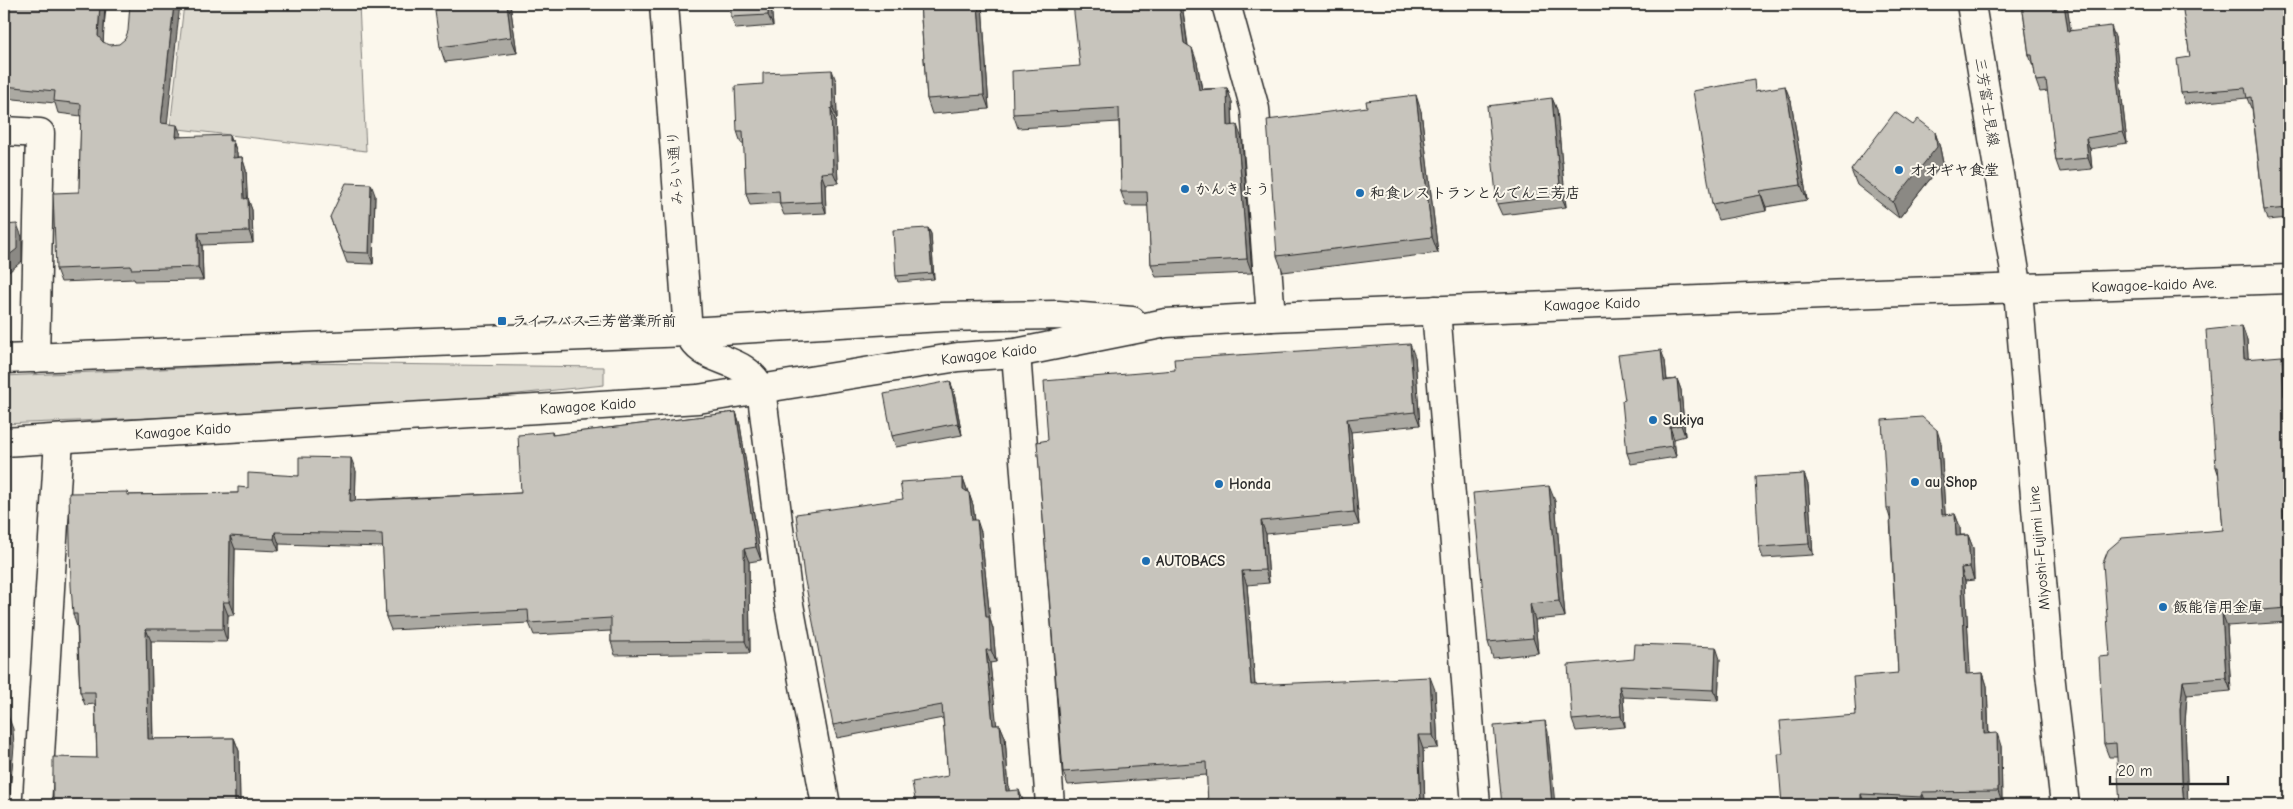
<svg xmlns="http://www.w3.org/2000/svg" width="2293" height="809" font-family="'Comic Neue','Klee One',sans-serif">
	<style>
		.green { fill: #dddad0; stroke: #84827e }
		.lines { fill: none; stroke-linecap: round; stroke-linejoin: round }
		.minor-casing { stroke: #2b2b2b; stroke-width: 31 }
		.major-casing { stroke: #2b2b2b; stroke-width: 31 }
		.highway-casing { stroke: #2b2b2b; stroke-width: 31 }
		.minor { stroke: #fbf7ec; stroke-width: 28 }
		.major { stroke: #fbf7ec; stroke-width: 28 }
		.highway { stroke: #fbf7ec; stroke-width: 28 }
		.wall { fill: #aba9a2; stroke: #2b2b2b }
		.shaded-wall { fill: #8b8984; stroke: #2b2b2b }
		.building { fill: #c7c4bc; stroke: #2b2b2b }
		.poi-dot { fill: #1f6fb2; stroke: #fbf7ec; stroke-width: 2 }
		.labels { text-anchor: middle; stroke-width: 4; stroke-linejoin: round; paint-order: stroke }
		.street-label { font-size: 15px; fill: #2b2b2b; stroke: #fbf7ec }
		.poi-label { font-size: 15px; font-weight: bold; fill: #2b2b2b; stroke: #fbf7ec; text-anchor: start }
	</style>
	<rect width="100%" height="100%" fill="#fbf7ec"/>
	<filter id="ink" filterUnits="userSpaceOnUse"><feTurbulence type="fractalNoise" baseFrequency=".02" numOctaves="2"/><feDisplacementMap in="SourceGraphic" scale="10" xChannelSelector="R" yChannelSelector="G"/><feConvolveMatrix kernelMatrix="1 2 1 2 8 2 1 2 1" color-interpolation-filters="sRGB"/></filter>
	<g filter="url(#ink)">
		<!-- green -->
		<path class="green" d="M184,4H359L366,151L170,128Z
			M295,363L604,367V385L460,400L244,414L4,424V376Z"/>
		<g class="lines">
			<!-- minor casing -->
			<g class="minor-casing">
				<path id="minor" d="M664,4L688,332C704,367 742,352 761,389L788,599L826,805
					M1226,4L1255,109L1271,317
					M117,42L121,4
					M4,131L40,133L35,358
					M1436,310L1476,805
					M1016,353L1050,805
					M37,805L59,439"/>
			</g>
			<!-- major casing -->
			<g class="major-casing">
				<path id="major" d="M1971,4L2018,290L2049,665L2065,805"/>
			</g>
			<!-- highway casing -->
			<g class="highway-casing">
				<path id="highway" d="M4,359L688,332L942,317L1058,315L1132,321
					M4,442L698,399L958,357L1016,353L1166,323L1271,317L1875,293L2289,279"/>
			</g>
			<!-- minor -->
			<use href="#minor" class="minor"/>
			<!-- major -->
			<use href="#major" class="major"/>
			<!-- highway -->
			<use href="#highway" class="highway"/>
		</g>
		<!-- wall -->
		<path class="wall" d="M4,4H105L103,42L167,124L182,137L233,141L237,153V157H242L246,170L247,198L252,210L253,243L202,245L203,280L135,281L134,279L61,282L56,269L79,192L81,116L58,113L55,103L4,98Z
			M510,4L517,53L445,62L440,47Z
			M731,4H771L773,26L736,29L731,17Z
			M920,4H982L989,109L932,114L927,99Z
			M1182,4L1188,45L1197,62L1202,89L1227,88L1232,102L1233,126L1242,139L1252,273L1156,277L1151,264L1148,206H1126L1121,192L1119,122L1018,128L1013,114Z
			M2022,4H2067L2070,30L2115,37L2127,143L2090,149L2092,169L2060,172L2056,161L2048,91L2040,92L2036,81L2034,66H2033L2029,55Z
			M2179,4H2289V218L2267,220L2264,210L2252,108H2251L2247,98L2185,104L2181,93L2190,57L2183,8H2181Z
			M836,81L837,119L835,120L838,183L825,184L826,213L784,215L779,203L750,205L746,193L744,143H741L737,131Z
			M1757,90L1791,101L1807,200L1766,207V211L1718,220L1712,204Z
			M1552,98L1557,110L1566,207L1502,215L1497,204Z
			M1421,111L1438,253L1283,272L1277,256Z
			M1913,125L1935,132L1940,148L1943,163L1899,218L1857,185L1851,170Z
			M375,195L373,264L347,263L330,217Z
			M928,228L931,234L934,279L898,282L896,276Z
			M2242,326L2247,340L2248,358L2286,370L2288,398L2289,400V524H2288L2289,551V622L2227,626L2231,691L2187,695L2185,723L2187,794L2117,757H2109L2104,744L2110,656L2223,530L2219,476L2216,467Z
			M1415,357L1420,425L1351,432L1359,525L1266,534L1269,583L1247,585L1255,685L1435,690L1438,748L1423,749L1425,805H1208L1207,775L1068,785L1063,772L1048,440Z
			M1665,361L1667,380L1677,379L1681,390L1685,436L1674,439L1676,457L1631,464L1627,453L1625,400Z
			M950,381L954,392L962,435L896,447L892,436Z
			M736,412L740,425L761,560L749,562L750,653L615,655L611,642V631L534,635L529,623L391,630L386,617L383,547L279,544V551L235,549L234,615H228L227,642L151,641L153,739L234,738L239,751L240,805H53L97,758L95,704L85,705L80,692L77,627L73,614L127,492L128,495L238,493L248,488L299,476L356,471L355,500L521,493L552,432L553,435Z
			M1941,443L1945,515L1955,514L1960,527V535H1968L1973,548L1974,580L1965,581L1970,674L1983,673L1987,686L1989,733L2001,746L2002,803L1927,805H1782L1783,754L1856,715L1898,673L1890,518L1887,508Z
			M1804,474L1808,485L1813,555L1763,558L1759,547Z
			M963,478L968,492L973,505L975,520L981,532L990,619L993,629L996,662L990,663L996,725H1000L1005,737L1009,791L1024,803L948,776L943,718L837,738L833,725L903,499Z
			M1555,501L1565,617L1535,620L1538,653L1493,658L1488,642Z
			M1634,659H1720L1718,701L1623,697L1625,727L1576,731L1572,720Z"/>
		<!-- shaded-wall -->
		<path class="shaded-wall" d="M100,4H105L103,48L98,36Z
			M174,4H180L166,135L161,123Z
			M507,4H510L517,53L511,37Z
			M768,4H771L773,26L768,15Z
			M978,4H982L989,109L984,95Z
			M1179,4H1182L1189,57L1184,43Z
			M2064,4H2067L2072,41L2068,31Z
			M2111,26L2115,37L2127,143L2123,132Z
			M1192,48L1197,62L1204,103L1199,90Z
			M832,70L836,81L837,119L833,108Z
			M1785,86L1791,101L1807,200L1801,185Z
			M1227,88L1232,102L1233,140L1228,126Z
			M1416,95L1421,111L1438,253L1432,237Z
			M1552,98L1557,110L1566,207L1561,196Z
			M831,108L835,120L838,183L833,172Z
			M177,125L182,137H176Z
			M1237,125L1242,139L1252,273L1247,259Z
			M1935,132L1940,148L1943,163L1899,218L1893,202Z
			M229,135L233,147V141L237,153L238,170L233,158L229,141Z
			M2086,138L2090,149L2092,169L2088,158Z
			M242,157L246,170L248,211L244,199Z
			M821,173L825,184L826,213L822,202Z
			M371,184L375,195L373,264L369,253Z
			M1760,191L1766,207V211L1761,195Z
			M248,198L252,210L253,243L249,231Z
			M17,224L22,237V261L4,276V259Z
			M928,228L931,234L934,279L932,273Z
			M198,233L202,245L203,280L198,267Z
			M2242,326L2247,340L2249,372L2244,359Z
			M1410,344L1415,357L1420,425L1415,412Z
			M1661,350L1665,361L1668,392L1664,381Z
			M2282,356L2286,370L2288,398L2289,400V418L2284,396Z
			M1677,379L1681,390L1685,436L1681,425Z
			M950,381L954,392L962,435L958,423Z
			M736,412L740,425L761,560L756,547Z
			M1347,419L1351,432L1359,525L1354,512Z
			M1670,427L1674,439L1676,457L1672,446Z
			M1937,430L1941,443L1946,528L1942,515Z
			M351,458L356,471L355,513L350,501Z
			M2284,462L2289,475V518L2286,510Z
			M1804,474L1808,485L1813,555L1809,544Z
			M963,478L967,490L968,502L963,489Z
			M1549,486L1555,501L1565,617L1559,601Z
			M969,493L973,505L976,533L972,520Z
			M2283,510L2288,524L2289,551V612L2288,608Z
			M1955,514L1960,527L1961,548L1956,536Z
			M977,520L981,532L990,619L993,629L996,662L991,650L986,617Z
			M1261,521L1266,534L1269,583L1265,570Z
			M275,532L279,544V551L274,539Z
			M1968,535L1973,548L1974,580L1970,567Z
			M230,536L235,549L234,615L229,602Z
			M744,549L749,562L750,653L745,641Z
			M1961,568L1965,581L1971,686L1966,674Z
			M1242,571L1247,585L1256,699L1251,685Z
			M223,602L228,615L227,642L223,629Z
			M1530,604L1535,620L1538,653L1533,638Z
			M2222,613L2227,626L2231,691L2226,678Z
			M146,629L151,641L153,752L148,739Z
			M1716,647L1720,659L1718,701L1714,690Z
			M986,650L990,663L998,737L993,725Z
			M1983,673L1987,686L1989,746L1984,734Z
			M1430,677L1435,690L1438,748L1433,735Z
			M2183,681L2187,695L2185,723L2188,805H2184L2182,781L2180,710Z
			M1619,686L1623,697L1625,727L1621,716Z
			M7,713L13,729L14,746L9,805H4V782Z
			M1545,721L1548,732L1555,805H1552Z
			M1000,725L1005,737L1010,803L1006,791Z
			M1997,733L2001,746L2002,803L1998,791Z
			M1418,735L1423,749L1425,805H1421Z
			M234,738L239,751L240,805H235Z
			M1019,790L1024,803V805H1020Z
			M1922,792L1927,805H1925L1922,797Z
			M1861,794L1865,805H1862Z"/>
		<!-- building -->
		<path class="building" d="M4,4H100L98,36L103,42L110,45L119,44L125,39L128,31L130,4H174L161,123L177,125L176,137L229,135V141H233V158L242,157L244,199L248,198L249,231L198,233V267L131,269V266L56,269L53,193L79,192L81,104L54,101L55,91L4,86Z
			M434,4H507L511,37L440,47Z
			M731,4H768V15L731,17Z
			M920,4H978L984,95L927,99Z
			M1073,4H1179L1184,43L1192,48L1199,90L1227,88L1228,126L1237,125L1247,259L1151,264L1147,192H1121L1119,108L1013,114L1012,71L1080,66Z
			M2022,4H2064L2068,31L2111,26L2123,132L2086,138L2088,158L2056,161L2046,80L2036,81L2032,55H2029Z
			M2182,4H2289V208L2264,210L2251,97L2247,98L2245,88L2181,93L2177,59L2190,57Z
			M832,70L833,108H831L833,172L821,173L822,202L780,204L779,191L746,193L743,131H737L735,86L763,84V73Z
			M1754,80L1755,91L1785,86L1801,185L1760,191L1761,195L1712,204L1693,91Z
			M1416,95L1432,237L1277,256L1267,120L1367,107L1366,101Z
			M1552,98L1561,196L1497,204L1487,106Z
			M1895,112L1913,125L1918,119L1935,132L1937,147L1893,202L1851,170Z
			M346,183L371,184L369,253L343,252L330,217Z
			M17,224V249L4,259V225Z
			M928,228L932,273L896,276L893,230Z
			M2242,326L2244,359L2282,356L2284,396H2288L2289,418V462H2284L2286,510H2283L2288,608L2222,613L2226,678L2183,681L2180,710L2182,781L2184,805H2120L2116,743L2104,744L2099,657L2110,656L2103,563L2108,550L2122,538L2223,530L2218,467H2216L2206,330Z
			M1410,344L1415,412L1347,419L1354,512L1261,521L1265,570L1242,571L1251,685L1430,677L1433,735H1418L1421,805H1208L1206,762L1063,772L1037,442L1048,440L1044,381L1175,370L1174,359Z
			M1661,350L1664,381L1677,379L1681,425L1670,427L1672,446L1627,453L1622,401L1625,400L1618,355Z
			M950,381L958,423L892,436L884,394Z
			M736,412L756,547L744,549L745,641L611,642V618L529,623L528,610L386,617L382,534L275,532L274,539L230,536L229,602H223V629H146L148,739L234,738L235,805H53V757L97,758L95,692H80L77,614H73L71,585L69,493L127,492V495L238,493V487L248,488V473L299,476V457L351,458L350,501L521,493L518,435L552,432V435Z
			M1922,417L1937,430L1942,515L1955,514L1956,536L1968,535L1970,567L1961,568L1966,674L1983,673L1984,734L1997,733L1998,791L1922,792V797L1861,794V805H1782L1778,754H1783L1780,721L1856,715L1853,677L1898,673L1890,508H1887L1882,420Z
			M1804,474L1809,544L1759,547L1755,477Z
			M963,478V489L969,493L972,520H977L986,617H989L991,650H986L993,725H1000L1006,791L1019,790L1020,805H916L912,782L948,776L942,705L833,725L804,576L796,514L903,499L900,482Z
			M1549,486L1559,601L1530,604L1533,638L1488,642L1473,493Z
			M1635,644L1716,647L1714,690L1619,686L1621,716L1572,720L1568,665L1634,659Z
			M4,713H7L8,730L4,782Z
			M1545,721L1552,805H1502L1494,726Z
			M1698,801V805H1639Z"/>
	</g>
	<!-- markers -->
	<g class="poi-dot">
		<circle cx="1899" cy="170" r="5"/>
		<circle cx="1185" cy="189" r="5"/>
		<circle cx="1360" cy="193" r="5"/>
		<rect x="497" y="316" width="10" height="10" rx="2.5"/>
		<circle cx="1653" cy="420" r="5"/>
		<circle cx="1915" cy="482" r="5"/>
		<circle cx="1219" cy="484" r="5"/>
		<circle cx="1146" cy="561" r="5"/>
		<circle cx="2163" cy="607" r="5"/>
	</g>
	<g class="labels">
		<!-- street labels -->
		<g class="street-label">
			<text transform="translate(1987 102) rotate(81)" y="5">三芳富士見線</text>
			<text transform="translate(675 168) rotate(-94)" y="5">みらい通り</text>
			<text transform="translate(2154 285) rotate(-2)" y="5">Kawagoe-kaido Ave.</text>
			<text transform="translate(1592 304) rotate(-2)" y="5">Kawagoe Kaido</text>
			<text transform="translate(989 354) rotate(-7)" y="5">Kawagoe Kaido</text>
			<text transform="translate(588 406) rotate(-4)" y="5">Kawagoe Kaido</text>
			<text transform="translate(183 431) rotate(-4)" y="5">Kawagoe Kaido</text>
			<text transform="translate(2039 548) rotate(-95)" y="5">Miyoshi-Fujimi Line</text>
		</g>
		<!-- poi labels -->
		<g class="poi-label">
			<text x="1909" y="175">オオギヤ食堂</text>
			<text x="1195" y="194">かんきょう</text>
			<text x="1370" y="198">和食レストランとんでん三芳店</text>
			<text x="512" y="326">ライフバス三芳営業所前</text>
			<text x="1663" y="425">Sukiya</text>
			<text x="1925" y="487">au Shop</text>
			<text x="1229" y="489">Honda</text>
			<text x="1156" y="566">AUTOBACS</text>
			<text x="2173" y="612">飯能信用金庫</text>
		</g>
	</g>
	<!-- margin -->
	<rect width="2293" height="809" fill="none" stroke="#fbf7ec" stroke-width="20"/>
	<rect x="10" y="10" width="2273" height="789" fill="none" stroke="#2b2b2b" stroke-width="2" filter="url(#ink)"/>
	<!-- scale -->
	<path d="M2110 776v8h118v-8" fill="none" stroke="#2b2b2b" stroke-width="2.5"/>
	<text x="2118" y="776" font-size="15" fill="#2b2b2b" stroke="#fbf7ec" stroke-width="4" paint-order="stroke">20 m</text>
</svg>
